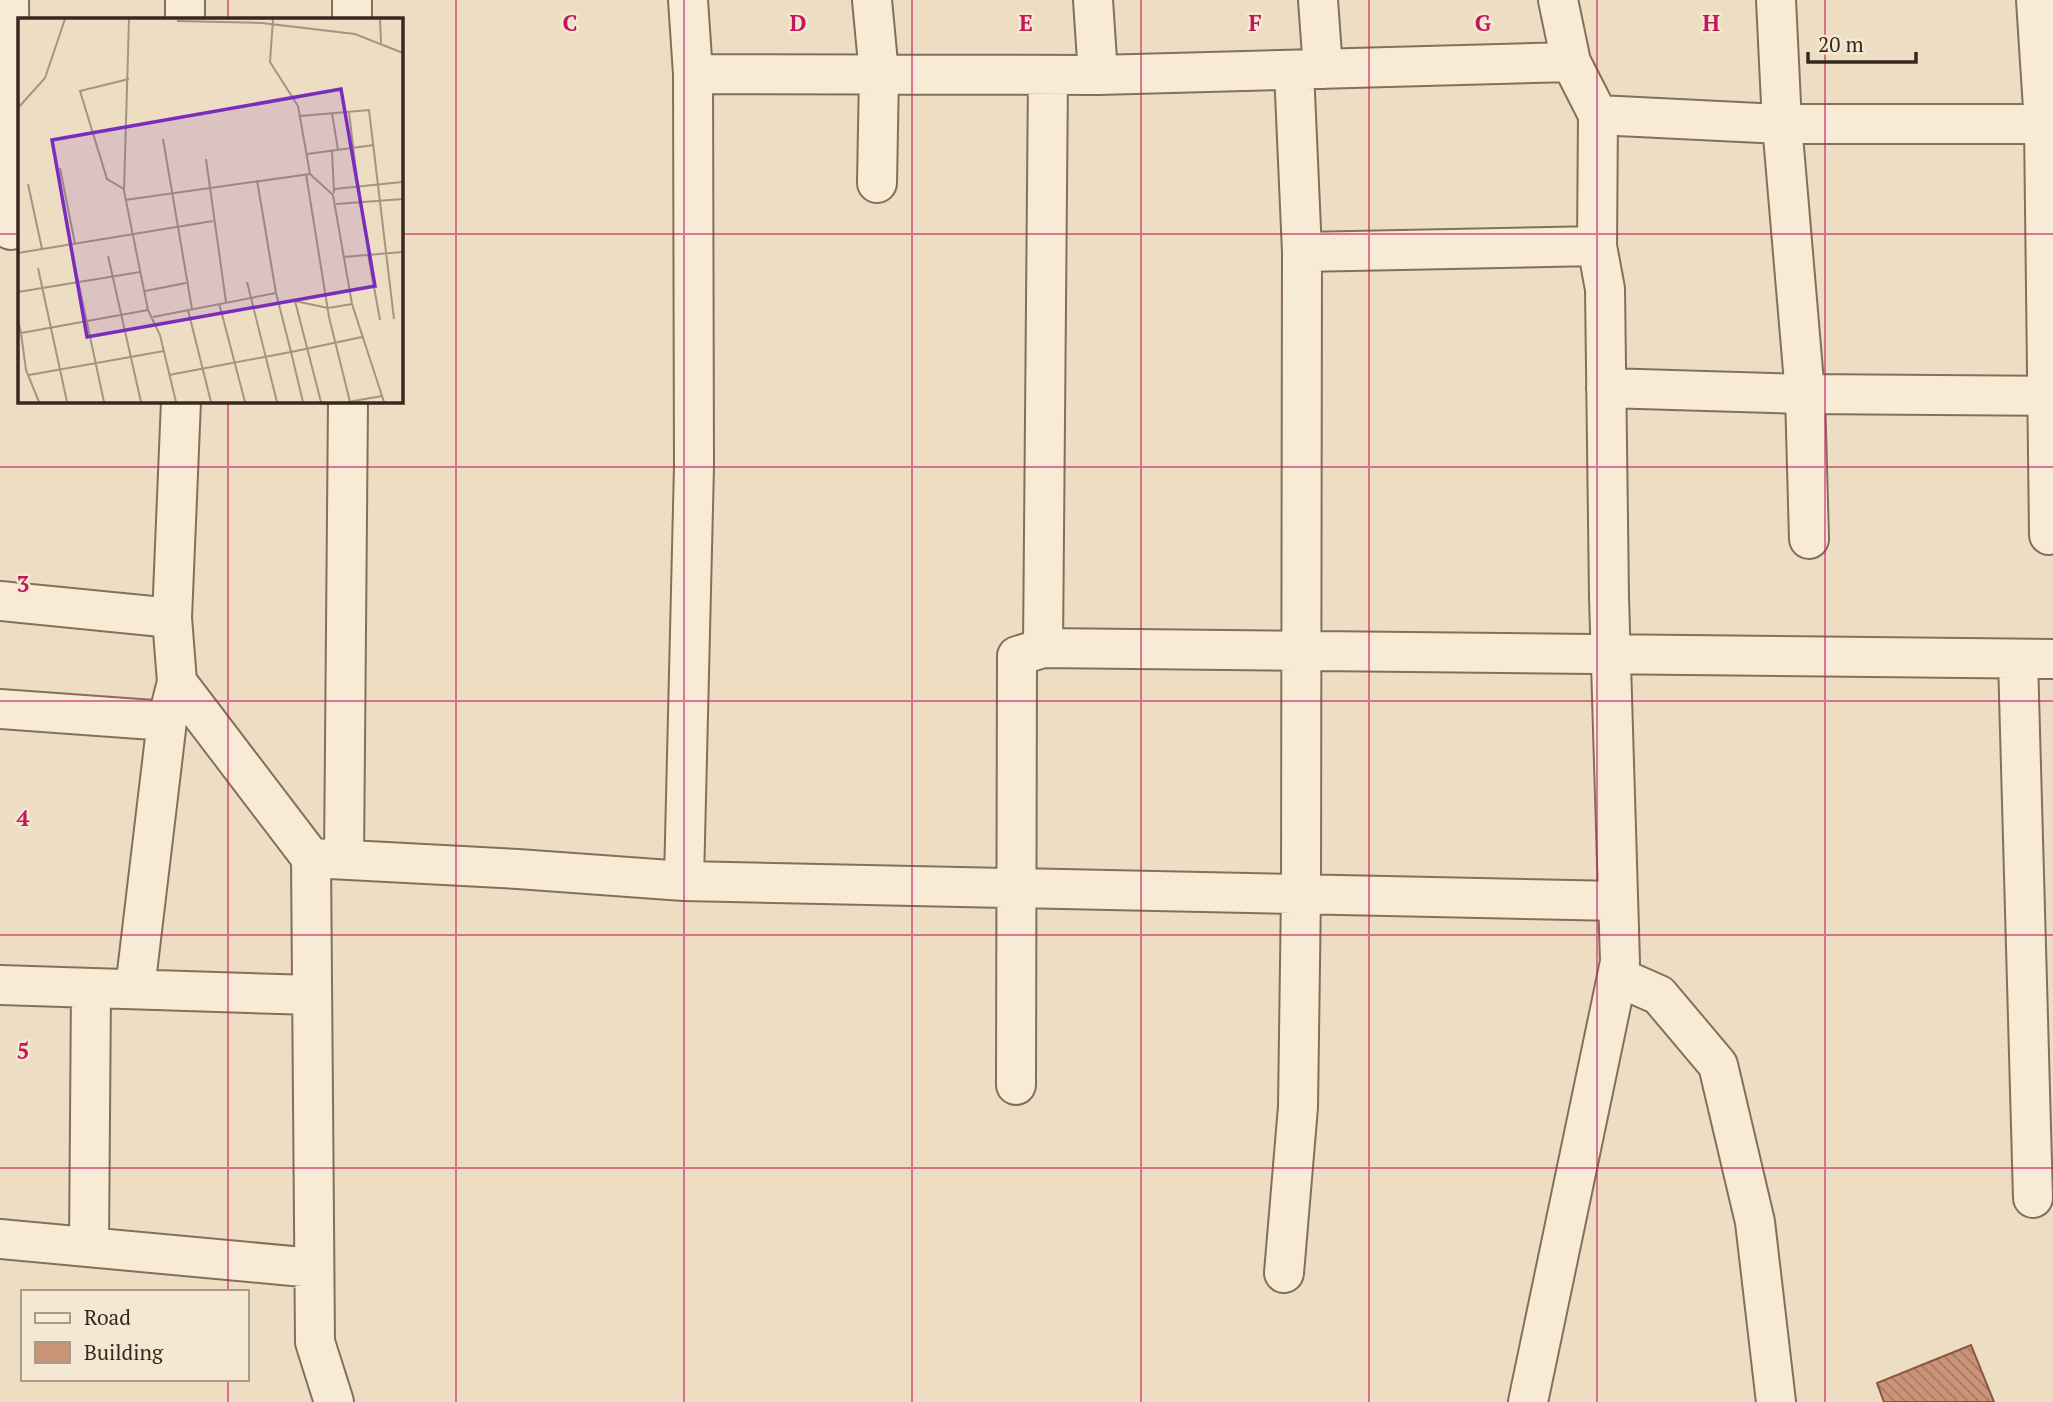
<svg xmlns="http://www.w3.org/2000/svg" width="2053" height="1402" font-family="'PT Serif',serif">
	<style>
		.building { fill: url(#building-back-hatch); stroke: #865640; stroke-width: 2 }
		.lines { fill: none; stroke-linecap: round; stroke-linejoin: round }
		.street-casing { stroke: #876e5a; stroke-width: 42 }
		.street { stroke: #f8ebd6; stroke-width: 38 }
		.grid { fill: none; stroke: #c2185b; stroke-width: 2; stroke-opacity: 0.55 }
		.inset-road { fill: none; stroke: #a49581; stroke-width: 2 }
		.view { fill: #7b2cbf; fill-opacity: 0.15; stroke: #7b2cbf; stroke-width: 3.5 }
		.inset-edge { fill: none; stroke: #37281e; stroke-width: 3.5 }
		.grid-label { font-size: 23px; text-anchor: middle; font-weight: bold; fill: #c2185b; stroke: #f5e8d2; stroke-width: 5; stroke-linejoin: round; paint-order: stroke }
	</style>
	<defs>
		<pattern id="building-back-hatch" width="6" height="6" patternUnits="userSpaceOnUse" patternTransform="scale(1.75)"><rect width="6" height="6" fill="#cb9479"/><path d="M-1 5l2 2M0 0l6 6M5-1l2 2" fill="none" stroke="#a67963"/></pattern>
	</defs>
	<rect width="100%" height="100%" fill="#edddc3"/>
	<!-- building -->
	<path class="building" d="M1971,1345L1994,1402H1884L1877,1383Z"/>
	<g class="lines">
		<!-- street casing -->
		<g class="street-casing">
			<path id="street" d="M9,0L11,230
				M185,0V19
				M688,0L693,74
				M872,0L879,74L877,183
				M1093,0L1098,75
				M1318,0L1323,69
				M1776,0L1782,124L1805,394L1809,539
				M2036,0L2044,124L2049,535
				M352,19V0
				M1598,115L1782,124H2053
				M1302,252L1597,246
				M1606,388L1805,394L2053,396
				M181,401L172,618L177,682L311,858L315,1342L334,1402
				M0,601L172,618
				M1043,648L2053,659
				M2018,659L2033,1198
				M0,709L167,721
				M311,858L518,869L684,881L1618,901
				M344,859L348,401
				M684,881L694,466L693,74L1098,75L1571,62
				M1618,977L1659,995L1718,1065L1755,1222L1776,1402
				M0,985L312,995
				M135,989L167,721L177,682
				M1016,1085L1017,656L1043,648L1048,75
				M0,1239L314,1268
				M89,1247L91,988
				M1284,1273L1298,1107L1301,893L1302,252L1294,70
				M1528,1402L1620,962L1609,597L1605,289L1597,246L1598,115L1571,62L1558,0"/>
		</g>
		<!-- street -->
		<use href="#street" class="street"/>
	</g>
	<!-- grid -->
	<path class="grid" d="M228,0V19M456,0V1402M684,0V1402M912,0V1402M1141,0V1402M1369,0V1402M1597,0V1402M1825,0V1402M0,234H19M401,234H2053M228,401V1292M0,467H2053M0,701H2053M0,935H2053M0,1168H2053M228,1379V1402"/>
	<!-- overview -->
	<g transform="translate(18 18)">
		<rect width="385" height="385" fill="#edddc3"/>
		<path class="inset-road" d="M111,1L106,173L130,292L142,317L158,384M255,1L252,44L280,88L292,156L315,177L334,286L366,384M362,1L363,25M159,3L244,5L337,16L385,35M0,90L27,60L47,1M331,94L340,169M314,95L320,132M282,98L351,92L376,301M145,121L174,291M314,133L316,175M289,136L356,127M188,141L208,284M42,150L57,226M288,156L311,299L332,384M10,166L24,231M106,171L89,161L62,73L111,61M316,171L384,164M107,182L292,156M318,186L385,181M0,235L195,203M350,236L362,302M90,238L123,384M325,239L385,234M56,244L86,384M20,250L49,384M229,264L259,384M127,273L168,265M0,274L122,254M258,275L273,334L344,319M201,285L227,384M170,292L193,384M135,299L258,275L239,162M0,302L3,315L130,292M3,315L8,352L21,384M11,357L146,333M151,357L273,334L285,384M303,384L277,283L310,290L334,286M330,384L364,378"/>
		<path class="view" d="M323,71L357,268L69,319L34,122Z"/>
		<rect width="385" height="385" class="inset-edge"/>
	</g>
	<g class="grid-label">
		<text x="570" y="31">C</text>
		<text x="798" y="31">D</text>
		<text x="1026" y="31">E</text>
		<text x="1255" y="31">F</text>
		<text x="1483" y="31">G</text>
		<text x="1711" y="31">H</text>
		<text x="23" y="592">3</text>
		<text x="23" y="826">4</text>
		<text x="23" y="1059">5</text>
	</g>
	<!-- legend -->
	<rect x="21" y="1290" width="228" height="91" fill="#f5e8d2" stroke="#a99b8a" stroke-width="2"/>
	<rect x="35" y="1313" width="35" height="10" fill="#f8ebd6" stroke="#a99b8a" stroke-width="2"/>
	<text x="84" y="1325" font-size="21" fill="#37281e">Road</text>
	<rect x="35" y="1342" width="35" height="21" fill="#cb9479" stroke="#a99b8a" stroke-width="2"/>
	<text x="84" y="1360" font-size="21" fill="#37281e">Building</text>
	<!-- scale -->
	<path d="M1808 52v10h108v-10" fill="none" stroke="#37281e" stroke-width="3.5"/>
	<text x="1818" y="52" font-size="21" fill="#37281e" stroke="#f5e8d2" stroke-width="5" paint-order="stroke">20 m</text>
</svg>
